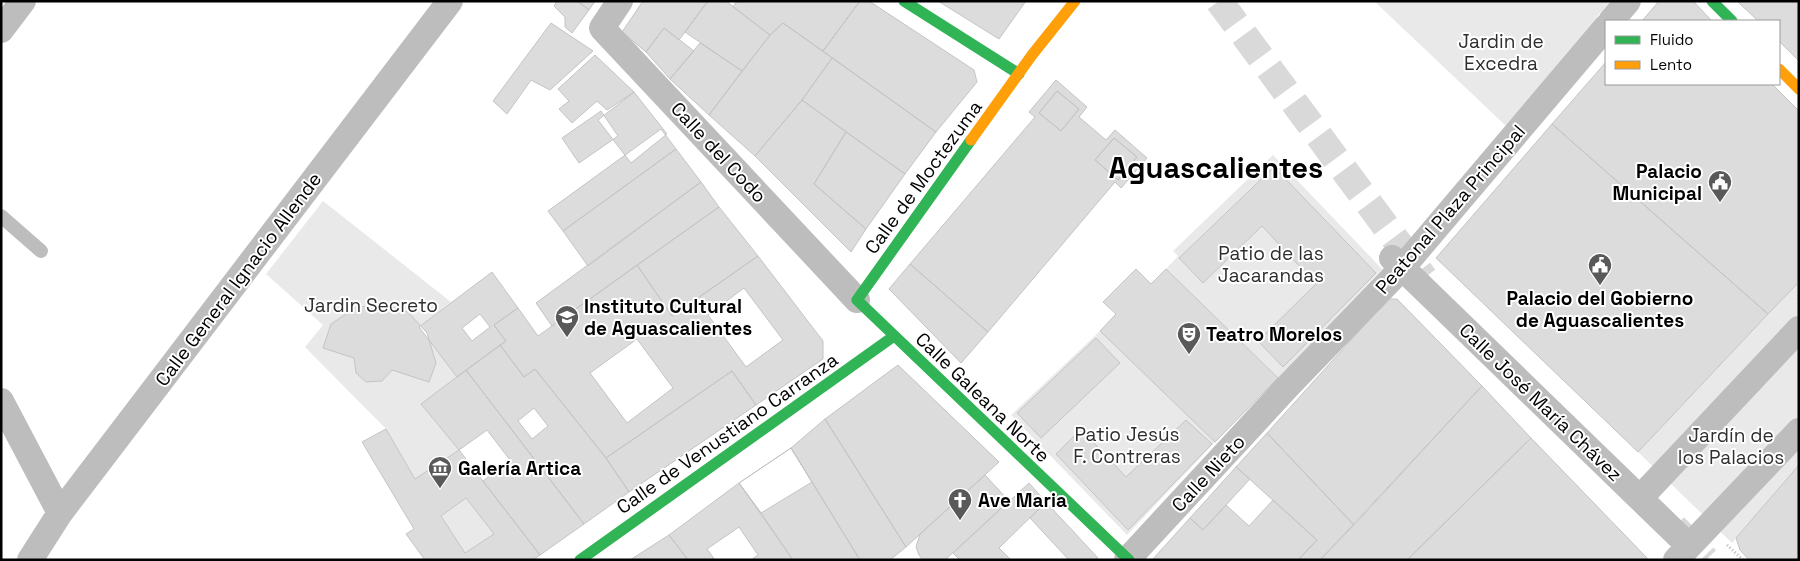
<svg xmlns="http://www.w3.org/2000/svg" width="1800" height="561" font-family="'Space Grotesk',sans-serif">
	<style>
		.green { fill: #e9e9e9 }
		.building { fill: #dcdcdc; stroke: #c4c4c4; fill-rule: evenodd }
		.lines { fill: none; stroke-linecap: round; stroke-linejoin: round }
		.secondary-tunnel { stroke: #d9d9d9; stroke-width: 28; stroke-dasharray: 28 14; stroke-linecap: butt }
		.path { stroke: #b8b8b8; stroke-width: 3; stroke-dasharray: 1 2.5; stroke-linecap: butt }
		.lane { stroke: #bdbdbd; stroke-width: 14 }
		.street { stroke: #bdbdbd; stroke-width: 26 }
		.fast { stroke: #30b455; stroke-width: 11 }
		.slow { stroke: #ff9f0a; stroke-width: 11 }
		.labels { text-anchor: middle; stroke-width: 4; stroke-linejoin: round; paint-order: stroke }
		.park-label { font-size: 19px; fill: #2e2e2e; stroke: #fff }
		.street-label { font-size: 19px; fill: #000; stroke: #fff }
		.poi-label { font-size: 19px; font-weight: bold; fill: #000; stroke: #fff; text-anchor: start }
		.town-label { font-size: 29px; font-weight: bold; fill: #000; stroke: #fff }
	</style>
	<rect width="100%" height="100%" fill="#fff"/>
	<!-- green -->
	<path class="green" d="M1374,1H1610L1506,126Z
		M1273,155L1382,269L1278,378L1166,269L1178,256L1173,251Z
		M323,201L451,302L419,327L457,377L421,404L459,450L415,479L386,429L305,347L323,325L266,274Z
		M1799,281V465L1732,543L1638,452Z
		M1100,331L1215,442L1127,535L1011,415Z
		M466,498L494,534L465,553L441,516Z"/>
	<!-- building -->
	<path class="building" d="M557,1H577L589,10L572,33L565,27V17L554,6Z
		M577,1H595L589,10Z
		M643,1H708L679,40L664,28L646,52L622,32Z
		M708,1H726L770,35L742,71L685,32Z
		M737,1H860L823,51L783,23L770,35L733,7Z
		M860,1H869L974,70L977,82L936,132L823,51Z
		M938,1H1026L999,39Z
		M1659,1H1693L1712,21H1642Z
		M1737,1H1799V61L1779,41V21H1758Z
		M551,23L593,51L550,90L531,80L507,114L493,101Z
		M783,23L832,58L802,100L755,156L709,115L770,35Z
		M664,28L694,51L670,79L646,52Z
		M700,43L742,71L709,115L670,79Z
		M595,55L634,92L607,110L597,101L572,123L559,109L569,101L558,89Z
		M832,58L936,132L905,174L802,100Z
		M1606,62V84H1772L1799,111V282L1768,314L1552,124Z
		M1056,80L1087,107L1079,117L1106,140L1115,130L1147,158L1121,188L1115,182L988,332L910,264L1035,117L1029,112ZM1057,91L1079,109L1061,131L1039,113ZM1114,138L1137,157L1118,180L1095,160Z
		M1057,91L1079,109L1061,131L1039,113Z
		M634,92L667,134L631,163L598,120Z
		M802,100L846,132L814,184L866,229L851,252L755,156Z
		M601,111L618,136L579,163L562,138Z
		M1552,124L1768,314L1638,452L1436,258Z
		M661,129L676,149L563,231L548,211Z
		M846,132L905,174L866,229L814,184Z
		M1114,138L1137,157L1118,180L1095,160Z
		M676,149L701,182L588,266L563,231Z
		M1274,167L1376,273L1283,367L1258,341L1316,284L1262,226L1203,283L1179,258Z
		M701,182L719,207L552,326L536,303Z
		M719,207L758,256L672,316L637,265Z
		M758,256L823,341V359L756,405L732,371L606,458L535,369L524,377L500,345L506,341L494,325L518,308L538,336L637,265L672,316ZM744,288L783,340L746,367L708,315ZM637,339L673,388L627,423L590,373Z
		M910,264L988,332L961,363L889,289Z
		M1136,269L1151,284L1166,269L1278,378L1215,442L1100,331L1116,314L1103,302Z
		M492,272L518,308L494,325L506,341L457,377L419,327ZM480,314L490,327L472,341L462,328Z
		M1388,299H1397L1482,386L1354,525L1267,433Z
		M382,304L408,312L427,333L436,363L429,382L392,370L382,381L366,382L356,373L354,358L323,348L331,324L355,308Z
		M1096,338L1120,363L1041,438L1017,413Z
		M500,345L524,377L535,369L606,458L629,492L584,524L466,370ZM534,408L548,426L532,439L518,421Z
		M898,365L999,462L906,547L825,419Z
		M466,370L584,524L540,555L483,481L510,460L487,430L459,450L421,404Z
		M732,371L756,405L629,492L606,458Z
		M1482,386L1531,438L1407,560H1320Z
		M825,419L906,547L890,560H860L791,448Z
		M1186,420L1212,444L1128,530L1056,454L1081,429L1126,477Z
		M386,429L415,479L459,450L540,555L533,560H425L406,534L414,529L362,442ZM466,498L494,534L465,553L441,516Z
		M1267,433L1354,525L1320,560H1298L1317,540L1236,467Z
		M1531,438L1649,560H1407Z
		M791,448L812,482L860,560H793L739,483Z
		M791,448L812,482L761,513L739,483Z
		M1799,465V560H1749L1740,550L1736,538Z
		M1236,467L1250,479L1203,530L1190,518Z
		M985,475L1009,501L945,560H923L919,555L916,547L920,534Z
		M739,483L761,513L793,560H751L758,555L739,527L707,549L715,560H688L669,535Z
		M1029,483L1046,502L999,548L1011,560H960L953,553Z
		M1273,500L1317,540L1298,560H1152L1190,518L1203,530L1226,505L1249,526Z
		M1046,502L1098,558L1096,560H1069L1030,518Z
		M669,535L688,560H630Z"/>
	<g class="lines">
		<!-- secondary-tunnel -->
		<path class="secondary-tunnel" d="M1219,1L1424,278
			M1674,527L1706,560"/>
		<!-- path -->
		<path class="path" d="M1799,296L1797,297L1799,299
			M1727,545L1743,560"/>
		<!-- lane -->
		<path class="lane" d="M1,216L41,251"/>
		<!-- street -->
		<path class="street" d="M620,1L602,28L857,300
			M1611,21L1628,1
			M1,30L23,1
			M1392,258L1689,546
			M1,401L60,513
			M1640,498L1799,329
			M30,560L60,513L450,1
			M1127,560L1288,386L1402,268L1606,27
			M1676,560L1799,431"/>
		<!-- fast -->
		<path class="fast" d="M904,1L1019,74
			M1712,1L1732,21
			M971,140L857,300L1129,560
			M580,560L894,336"/>
		<!-- slow -->
		<path class="slow" d="M1779,69L1799,89
			M971,140L1032,55L1075,1"/>
	</g>
	<!-- icons -->
	<defs>
		<g id="civic-pin" transform="scale(1.25)"><path d="M0 17L-7.5 6A9.5 9.5 0 1 1 7.5 6Z" fill="#595959" stroke="#fff"/><path d="M-.6-6.5H3V-4.5H.6V-3L4-1V1h2V6H-6V1h2V-1L-.6-3ZM-1.2 2.5V6h2.4V2.5Z" fill="#fff"/></g>
		<g id="university-pin" transform="scale(1.25)"><path d="M0 17L-7.5 6A9.5 9.5 0 1 1 7.5 6Z" fill="#595959" stroke="#fff"/><path d="M0-5L7-2L0 1L-7-2ZM-4 1L0 2.5L4 1V4Q0 6-4 4Z" fill="#fff"/></g>
		<g id="theatre-pin" transform="scale(1.25)"><path d="M0 17L-7.5 6A9.5 9.5 0 1 1 7.5 6Z" fill="#595959" stroke="#fff"/><path d="M-5-5.5Q0-4 5-5.5V0Q5 5 0 6Q-5 5-5 0ZM-3.3-2.5H-1v1.5H-3.3ZM1-2.5H3.3v1.5H1ZM-2.8 1Q0 5.5 2.8 1Z" fill="#fff"/></g>
		<g id="museum-pin" transform="scale(1.25)"><path d="M0 17L-7.5 6A9.5 9.5 0 1 1 7.5 6Z" fill="#595959" stroke="#fff"/><path d="M0-6L6-3V-2H-6V-3ZM-5-1h2V3h-2ZM-1-1h2V3h-2ZM3-1h2V3H3ZM-6 4H6V6H-6Z" fill="#fff"/></g>
		<g id="church-pin" transform="scale(1.25)"><path d="M0 17L-7.5 6A9.5 9.5 0 1 1 7.5 6Z" fill="#595959" stroke="#fff"/><path d="M-1.2-6h2.4v3.5h3.3v2.4h-3.3V6h-2.4V-.1h-3.3v-2.4h3.3Z" fill="#fff"/></g>
	</defs>
	<g fill-rule="evenodd">
		<use href="#civic-pin" x="1720" y="182"/>
		<use href="#civic-pin" x="1600" y="265"/>
		<use href="#university-pin" x="567" y="317"/>
		<use href="#theatre-pin" x="1189" y="334"/>
		<use href="#museum-pin" x="440" y="468"/>
		<use href="#church-pin" x="960" y="500"/>
	</g>
	<g class="labels">
		<!-- park labels -->
		<g class="park-label">
			<text x="1501" y="48">Jardin de<tspan x="1501" dy="22">Excedra</tspan></text>
			<text x="1271" y="260">Patio de las<tspan x="1271" dy="22">Jacarandas</tspan></text>
			<text x="371" y="312">Jardin Secreto</text>
			<text x="1127" y="441">Patio Jesús<tspan x="1127" dy="22">F. Contreras</tspan></text>
			<text x="1731" y="442">Jardín de<tspan x="1731" dy="22">los Palacios</tspan></text>
		</g>
		<!-- street labels -->
		<g class="street-label">
			<text transform="translate(719 152) rotate(47)" y="7">Calle del Codo</text>
			<text transform="translate(923 177) rotate(-54)" y="7">Calle de Moctezuma</text>
			<text transform="translate(1450 209) rotate(-49)" y="7">Peatonal Plaza Principal</text>
			<text transform="translate(238 279) rotate(-53)" y="7">Calle General Ignacio Allende</text>
			<text transform="translate(983 397) rotate(44)" y="7">Calle Galeana Norte</text>
			<text transform="translate(1541 402) rotate(44)" y="7">Calle José María Chávez</text>
			<text transform="translate(727 433) rotate(-35)" y="7">Calle de Venustiano Carranza</text>
			<text transform="translate(1208 473) rotate(-47)" y="7">Calle Nieto</text>
		</g>
		<!-- poi labels -->
		<g class="poi-label">
			<text x="1702" y="178" text-anchor="end">Palacio<tspan x="1702" dy="22">Municipal</tspan></text>
			<text x="1600" y="305" text-anchor="middle">Palacio del Gobierno<tspan x="1600" dy="22">de Aguascalientes</tspan></text>
			<text x="584" y="313">Instituto Cultural<tspan x="584" dy="22">de Aguascalientes</tspan></text>
			<text x="1206" y="341">Teatro Morelos</text>
			<text x="458" y="475">Galería Artica</text>
			<text x="978" y="507">Ave Maria</text>
		</g>
		<!-- town labels -->
		<g class="town-label">
			<text x="1216" y="178">Aguascalientes</text>
		</g>
	</g>
	<!-- border -->
	<rect width="1800" height="561" fill="none" stroke="#000000" stroke-width="5"/>
	<!-- legend -->
	<rect x="1605" y="20" width="175" height="65" fill="#ffffff" stroke="#999999"/>
	<rect x="1615" y="36" width="25" height="8" fill="#30b455" stroke="#999999"/>
	<text x="1650" y="45" font-size="15" fill="#000000">Fluido</text>
	<rect x="1615" y="61" width="25" height="8" fill="#ff9f0a" stroke="#999999"/>
	<text x="1650" y="70" font-size="15" fill="#000000">Lento</text>
</svg>
